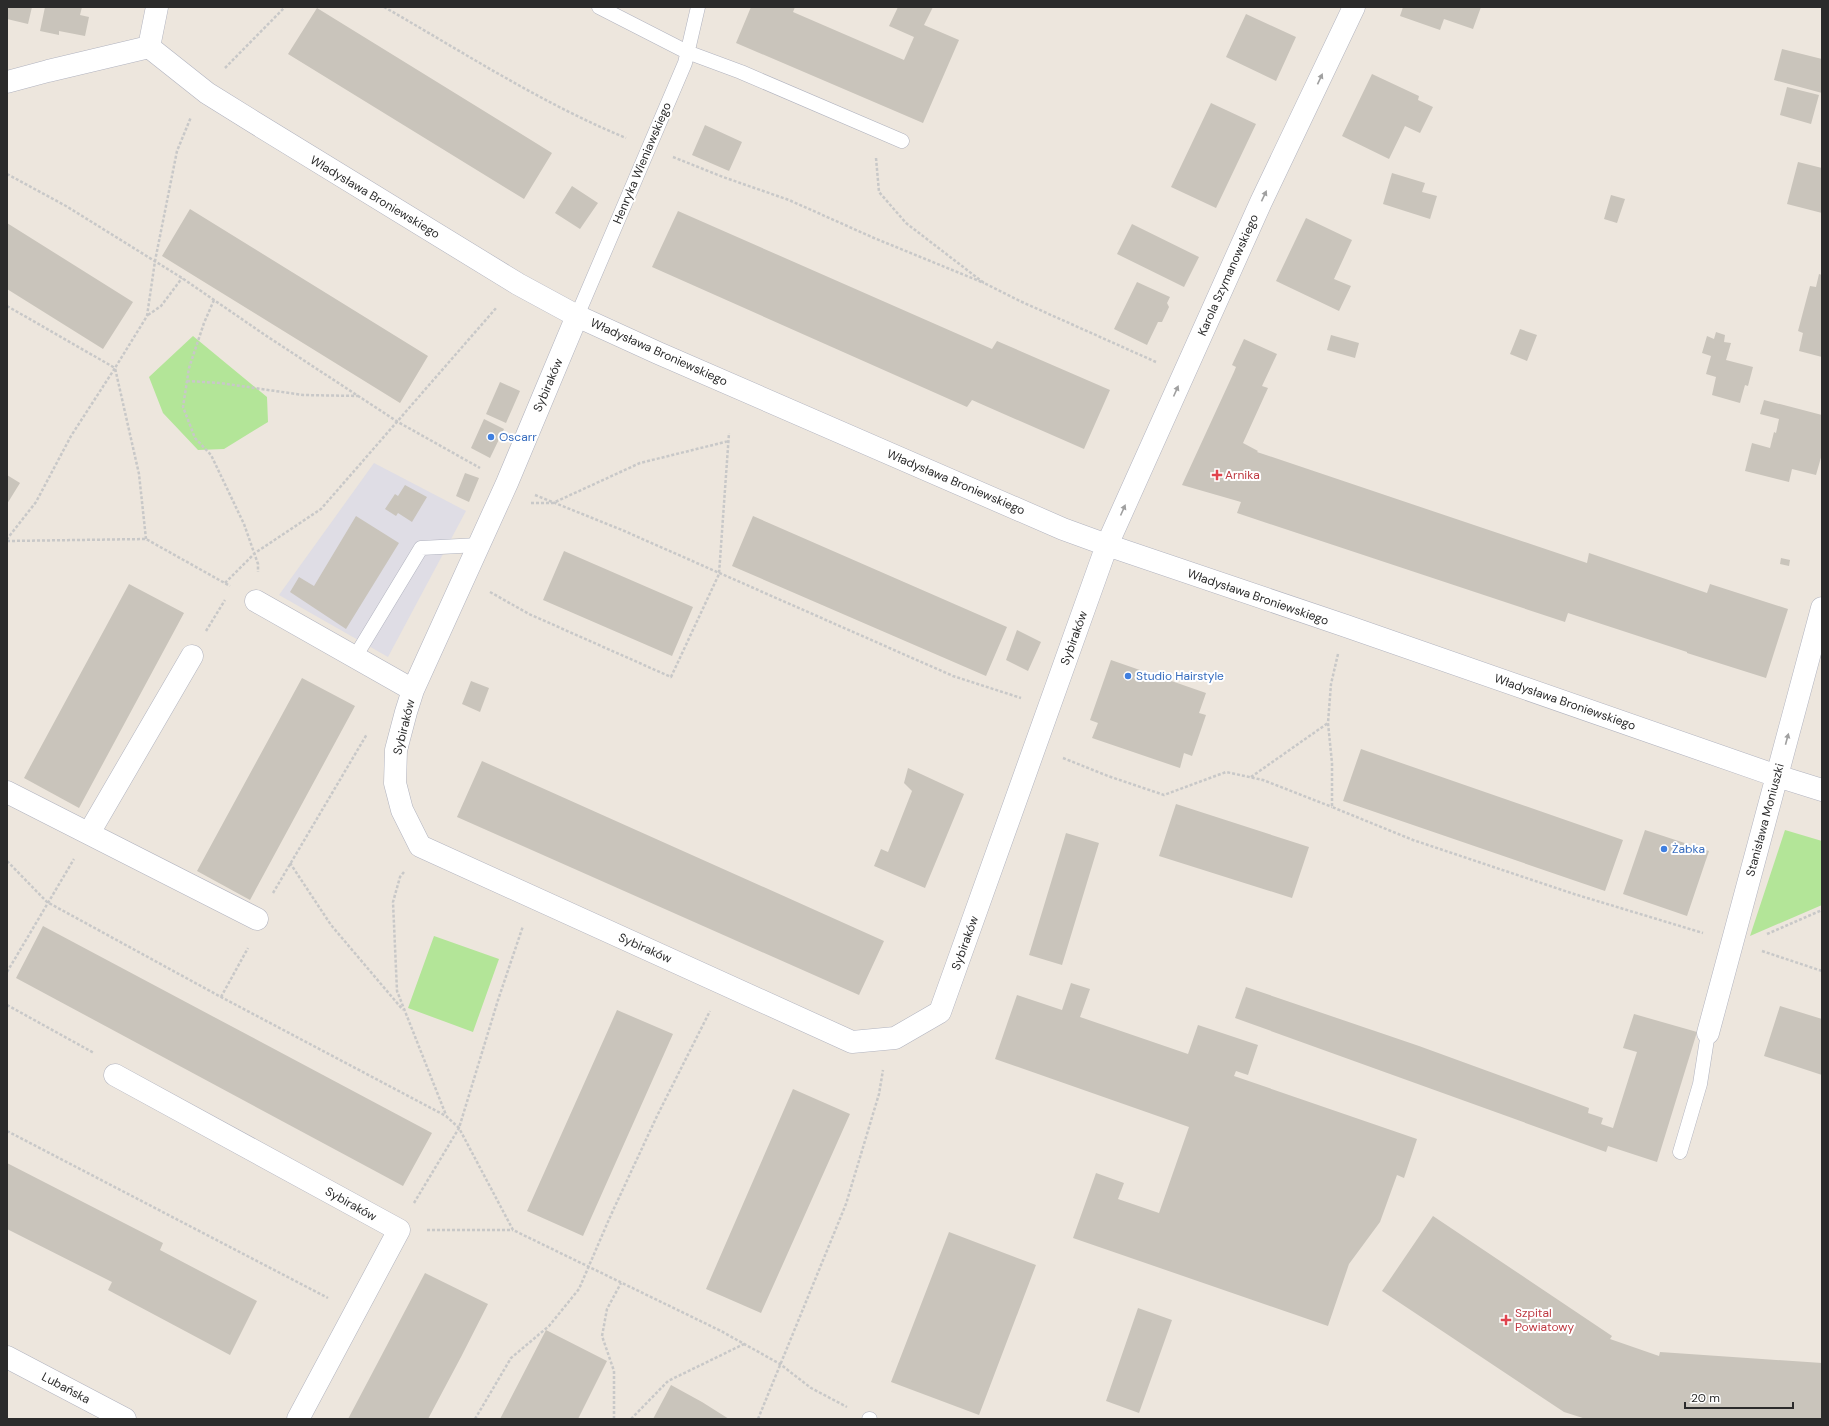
<svg xmlns="http://www.w3.org/2000/svg" width="1829" height="1426" font-family="'DM Sans',sans-serif">
	<style>
		.industrial { fill: #dfdde5 }
		.green { fill: #b3e598 }
		.building { fill: #c9c4bb }
		.lines { fill: none; stroke-linecap: round; stroke-linejoin: round }
		.service-casing { stroke: #b1b3bf; stroke-width: 15 }
		.minor-casing { stroke: #b1b3bf; stroke-width: 23 }
		.secondary-casing { stroke: #b1b3bf; stroke-width: 23 }
		.path { stroke: #c8c8c8; stroke-width: 2.5; stroke-dasharray: 3 2; stroke-linecap: butt }
		.service { stroke: #fff; stroke-width: 14 }
		.minor { stroke: #fff; stroke-width: 22 }
		.secondary { stroke: #fff; stroke-width: 22 }
		.oneway { fill: #a0a0a0 }
		.shop-dot { fill: #3f7fe0; stroke: #fff; stroke-width: 1.5 }
		.health-dot { fill: #e0444e; stroke: #fff; stroke-width: 1.5 }
		.labels { text-anchor: middle; stroke-width: 4; stroke-linejoin: round; paint-order: stroke }
		.street-label { font-size: 12px; fill: #2b2b2b; stroke: #fff }
		.shop-label { font-size: 12px; fill: #366cbe; stroke: #fff; text-anchor: start }
		.health-label { font-size: 12px; fill: #be3a42; stroke: #fff; text-anchor: start }
	</style>
	<rect width="100%" height="100%" fill="#ede6dd"/>
	<!-- industrial -->
	<path class="industrial" d="M374,463L466,511L388,657L279,595Z"/>
	<!-- green -->
	<path class="green" d="M193,336L267,397L268,422L224,449L198,450L163,413L149,377Z
		M1785,830L1822,841V905L1750,936Z
		M434,936L499,959L473,1032L408,1008Z"/>
	<!-- building -->
	<path class="building" d="M7,7H32L28,24L7,19Z
		M45,7H82L80,15L89,17L85,36L59,31V35L40,31Z
		M751,7H795L793,12L904,60L914,37L889,26L898,7H933L924,25L959,40L923,123L736,43Z
		M1403,7H1481L1473,29L1444,19L1440,30L1400,16Z
		M317,8L552,153L524,199L288,54Z
		M1246,14L1296,37L1276,81L1226,57Z
		M1782,49L1822,59V93L1774,80Z
		M1372,74L1419,96L1418,100L1433,107L1420,133L1405,126L1389,159L1342,136Z
		M1787,87L1819,95L1811,124L1780,115Z
		M1211,103L1256,124L1216,208L1171,187Z
		M705,125L742,142L729,171L692,155Z
		M1798,162L1822,168V213L1787,204Z
		M1392,173L1425,183L1422,192L1437,196L1430,219L1383,204Z
		M572,186L598,203L580,229L555,213Z
		M1611,195L1625,199L1617,223L1604,219Z
		M190,209L428,356L400,403L162,256Z
		M678,211L992,349L997,341L1110,390L1084,449L972,400L967,407L652,267Z
		M1306,218L1352,240L1334,279L1351,286L1339,311L1276,281Z
		M7,223L133,302L103,349L7,289Z
		M1132,224L1199,257L1184,287L1117,254Z
		M1819,274L1822,275V357L1799,351L1803,333L1798,331L1810,286L1816,287Z
		M1137,282L1170,297L1167,303L1169,307L1162,322H1158L1147,345L1114,329Z
		M1520,329L1537,335L1527,361L1510,354Z
		M1716,332L1725,335L1724,342L1731,343L1726,360L1753,367L1748,386L1745,385L1740,403L1712,395L1716,377L1706,374L1711,356L1702,353L1707,336L1714,339Z
		M1331,335L1359,343L1355,358L1327,350Z
		M1244,339L1277,354L1262,386L1268,388L1243,443L1258,451L1257,452L1587,563L1589,553L1707,593L1710,584L1788,609L1766,678L1687,653V652L1568,613L1565,622L1237,513L1241,502L1182,485L1234,372L1236,367L1232,365Z
		M500,382L520,391L506,423L486,414Z
		M1764,400L1822,415V454L1816,475L1792,469L1789,482L1745,471L1752,443L1770,448L1774,432L1776,433L1779,419L1760,414Z
		M484,419L504,429L490,458L471,448Z
		M465,473L479,478L469,502L456,496Z
		M7,475L20,483L7,504Z
		M405,485L427,497L412,522L398,513L396,516L385,509L395,494L398,496Z
		M356,516L399,543L346,629L290,592L299,577L314,586Z
		M753,516L1007,627L986,676L732,566Z
		M564,551L693,607L672,656L543,600Z
		M1781,558L1790,560L1789,566L1780,564Z
		M129,584L184,613L79,808L24,778Z
		M1017,630L1041,642L1028,671L1006,660Z
		M1111,660L1206,693L1199,713L1206,715L1192,756L1184,753L1180,768L1092,738L1098,723L1090,720Z
		M302,678L355,706L250,900L197,871Z
		M471,681L489,688L480,712L462,704Z
		M1361,749L1623,840L1605,891L1343,801Z
		M482,761L884,941L859,995L457,817Z
		M908,768L964,794L925,888L874,866L881,849L888,852L912,791L904,783Z
		M1176,804L1309,847L1292,898L1159,856Z
		M1645,830L1709,851L1687,916L1623,894Z
		M1066,833L1099,843L1062,965L1029,955Z
		M43,926L432,1133L403,1186L16,978Z
		M1071,983L1090,989L1080,1017L1188,1054L1198,1025L1258,1045L1248,1075L1236,1071L1234,1076L1417,1139L1404,1178L1397,1175L1380,1222L1349,1264L1328,1326L1073,1238L1096,1173L1124,1183L1118,1199L1159,1213L1189,1127L995,1059L1017,995L1062,1010Z
		M1246,987L1419,1046L1589,1108L1588,1113L1603,1118L1601,1124L1613,1128L1637,1052L1623,1048L1634,1014L1697,1032L1657,1162L1608,1146L1606,1152L1235,1018Z
		M1780,1006L1822,1019V1075L1764,1056Z
		M617,1010L673,1034L583,1236L527,1211Z
		M793,1089L850,1114L761,1313L706,1289Z
		M7,1163L163,1243L160,1250L257,1301L230,1355L108,1290L112,1282L7,1229Z
		M1433,1216L1612,1336L1610,1339L1659,1356L1660,1352L1822,1363V1419H1586L1564,1412L1382,1291Z
		M949,1232L1036,1265L979,1415L891,1382Z
		M425,1273L488,1304L461,1357L428,1419H348Z
		M1138,1308L1172,1320L1139,1413L1106,1401Z
		M546,1330L607,1361L578,1419H500Z
		M671,1385L702,1402L729,1419H653Z"/>
	<g class="lines">
		<!-- service casing -->
		<g class="service-casing">
			<path id="service" d="M599,7L687,52L741,72L902,141
				M577,316L685,63L698,7
				M355,657L421,548L479,545
				M1680,1152L1700,1084L1708,1033
				M869,1419H870"/>
		</g>
		<!-- minor casing -->
		<g class="minor-casing">
			<path id="minor" d="M149,47L207,93L252,121L518,284L577,316L658,353L1063,529L1107,545L1346,626L1777,776L1822,790
				M7,82L48,71L149,47L157,7
				M577,316L507,483L413,690L406,712L396,750L395,783L402,810L420,846L852,1042L895,1038L940,1012L1107,545L1261,202L1354,7
				M256,601L413,690
				M7,792L257,919
				M89,833L192,656
				M1708,1033L1822,608
				M115,1075L399,1230L298,1419"/>
		</g>
		<!-- secondary casing -->
		<g class="secondary-casing">
			<path id="secondary" d="M7,1357L125,1419"/>
		</g>
		<!-- path -->
		<path class="path" d="M384,7C463,52 541,103 626,138
			M225,68L285,7
			M673,157L723,177L789,200L874,238L984,283
			M876,158L879,192L906,223L984,283L1022,302L1156,362
			M7,174L66,206L182,278L265,335L398,422L480,468
			M214,300L204,323L189,368L183,407L195,438L211,455L244,524L258,564V572
			M7,306L115,368L71,436L36,502L7,539
			M148,315L161,306L182,278
			M187,381L220,383L303,395L359,396
			M535,495L622,530L953,676L1021,698
			M531,503H553L640,463L729,441
			M146,539L139,474L115,368L147,316L155,261L177,151L191,117
			M7,541L146,539L230,586
			M225,583L255,553L321,509L497,307
			M490,592L529,614L671,677L719,574L729,433
			M206,631L225,600
			M1338,654L1331,684L1328,723L1332,763V807L1413,840L1574,894L1703,933
			M1063,758L1108,776L1164,795L1226,772L1263,780L1332,807
			M1251,777L1328,723
			M7,861L47,902L221,997L446,1116L459,1128L498,1000L523,926
			M290,863L331,925L403,1010
			M404,872L400,877L393,902L397,991L446,1115
			M273,893L367,734
			M1767,934L1822,910
			M1762,951L1822,971
			M7,972L74,859
			M221,997L248,948
			M7,1005L94,1053
			M7,1131L328,1298
			M414,1203L459,1128L513,1230L721,1331L780,1364L811,1388L847,1407
			M427,1230H513
			M475,1419L511,1358L549,1326L579,1289L610,1217L657,1116L710,1011
			M614,1419V1371L602,1336L607,1309L621,1283
			M631,1419L668,1381L744,1344
			M758,1419L846,1204L879,1094L883,1070"/>
		<!-- service -->
		<use href="#service" class="service"/>
		<!-- minor -->
		<use href="#minor" class="minor"/>
		<!-- secondary -->
		<use href="#secondary" class="secondary"/>
	</g>
	<!-- one-way arrows -->
	<defs><path id="oneway-solid" d="M-6-.8H1V-3.2L6.5 0L1 3.2V.8H-6Z"/></defs>
	<g class="oneway">
		<use href="#oneway-solid" transform="translate(1320 79) rotate(-65)"/>
		<use href="#oneway-solid" transform="translate(1264 196) rotate(-65)"/>
		<use href="#oneway-solid" transform="translate(1176 391) rotate(-66)"/>
		<use href="#oneway-solid" transform="translate(1123 510) rotate(-66)"/>
		<use href="#oneway-solid" transform="translate(1787 739) rotate(-75)"/>
	</g>
	<!-- markers -->
	<g class="shop-dot">
		<circle cx="491" cy="437" r="4"/>
		<circle cx="1128" cy="676" r="4"/>
		<circle cx="1664" cy="849" r="4"/>
	</g>
	<g class="health-dot">
		<path d="M1215 469h4v4h4v4h-4v4h-4v-4h-4v-4h4z"/>
		<path d="M1504 1314h4v4h4v4h-4v4h-4v-4h-4v-4h4z"/>
	</g>
	<g class="labels">
		<!-- street labels -->
		<g class="street-label">
			<text transform="translate(642 163) rotate(-67)" y="4">Henryka Wieniawskiego</text>
			<text transform="translate(375 197) rotate(31)" y="4">Władysława Broniewskiego</text>
			<text transform="translate(1228 275) rotate(-66)" y="4">Karola Szymanowskiego</text>
			<text transform="translate(659 352) rotate(24)" y="4">Władysława Broniewskiego</text>
			<text transform="translate(548 385) rotate(-67)" y="4">Sybiraków</text>
			<text transform="translate(956 482) rotate(23)" y="4">Władysława Broniewskiego</text>
			<text transform="translate(1258 597) rotate(19)" y="4">Władysława Broniewskiego</text>
			<text transform="translate(1074 638) rotate(-70)" y="4">Sybiraków</text>
			<text transform="translate(1565 702) rotate(19)" y="4">Władysława Broniewskiego</text>
			<text transform="translate(404 727) rotate(-76)" y="4">Sybiraków</text>
			<text transform="translate(1765 820) rotate(-75)" y="4">Stanisława Moniuszki</text>
			<text transform="translate(965 943) rotate(-70)" y="4">Sybiraków</text>
			<text transform="translate(645 948) rotate(24)" y="4">Sybiraków</text>
			<text transform="translate(351 1204) rotate(29)" y="4">Sybiraków</text>
			<text transform="translate(66 1388) rotate(28)" y="4">Lubańska</text>
		</g>
		<!-- shop labels -->
		<g class="shop-label">
			<text x="499" y="441">Oscarr</text>
			<text x="1136" y="680">Studio Hairstyle</text>
			<text x="1672" y="853">Żabka</text>
		</g>
		<!-- health labels -->
		<g class="health-label">
			<text x="1225" y="479">Arnika</text>
			<text x="1515" y="1317">Szpital<tspan x="1515" dy="14">Powiatowy</tspan></text>
		</g>
	</g>
	<!-- border -->
	<rect width="1829" height="1426" fill="none" stroke="#2b2b2b" stroke-width="16"/>
	<!-- scale -->
	<path d="M1685 1402v6h108v-6" fill="none" stroke="#2b2b2b" stroke-width="2"/>
	<text x="1691" y="1402" font-size="12" fill="#2b2b2b" stroke="#ffffff" stroke-width="3" paint-order="stroke">20 m</text>
</svg>
